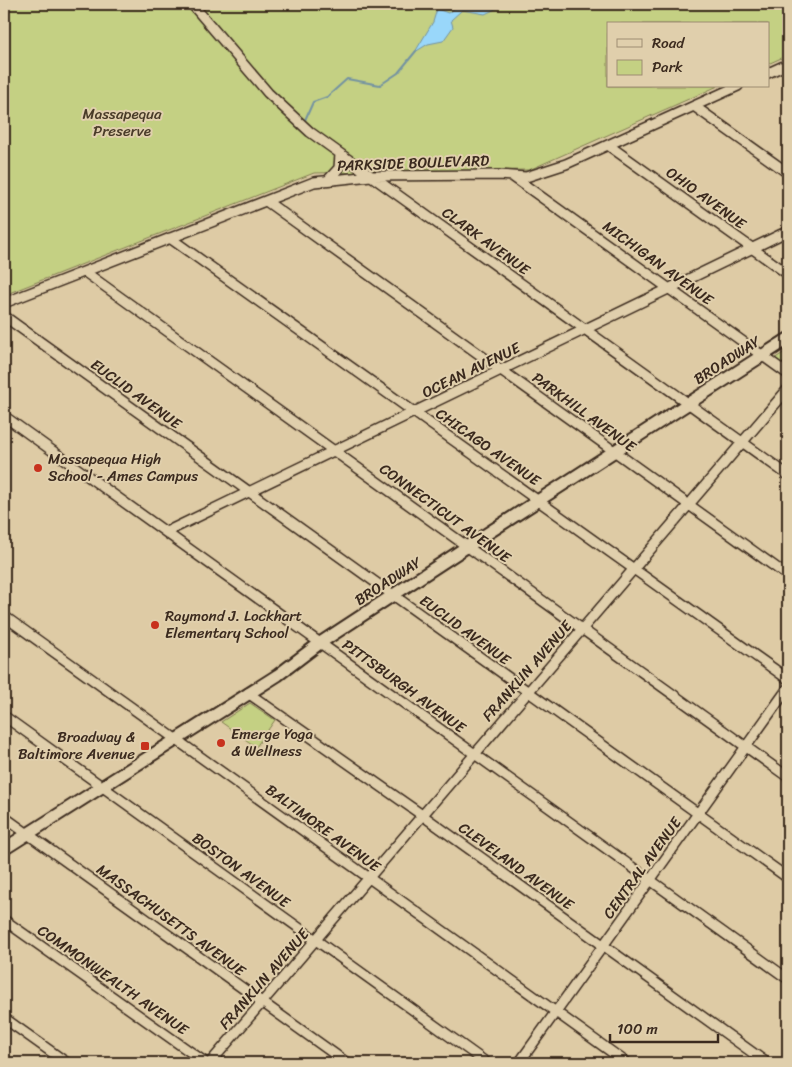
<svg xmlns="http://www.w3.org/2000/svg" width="792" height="1067" font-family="Sriracha,sans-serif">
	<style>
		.green { fill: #c4d083; stroke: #807d50 }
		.water { fill: #99d7fa; stroke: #7392a2 }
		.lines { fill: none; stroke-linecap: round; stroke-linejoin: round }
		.stream { stroke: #7392a2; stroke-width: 2 }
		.minor-casing { stroke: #3b2a1e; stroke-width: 12 }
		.major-casing { stroke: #3b2a1e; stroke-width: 15 }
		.minor { stroke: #e0cfac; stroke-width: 9 }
		.major { stroke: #e0cfac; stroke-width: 11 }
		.poi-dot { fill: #c8321e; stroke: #e0cfac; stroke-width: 2 }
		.labels { text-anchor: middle; stroke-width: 4; stroke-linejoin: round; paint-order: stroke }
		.park-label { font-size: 15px; fill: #493b28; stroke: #e0cfac }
		.street-label { font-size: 15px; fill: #3b2a1e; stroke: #e0cfac }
		.poi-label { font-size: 15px; fill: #3b2a1e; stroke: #e0cfac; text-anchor: start }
	</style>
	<rect width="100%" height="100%" fill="#decba5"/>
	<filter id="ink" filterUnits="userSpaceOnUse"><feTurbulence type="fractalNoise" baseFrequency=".02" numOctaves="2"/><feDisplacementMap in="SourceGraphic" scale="10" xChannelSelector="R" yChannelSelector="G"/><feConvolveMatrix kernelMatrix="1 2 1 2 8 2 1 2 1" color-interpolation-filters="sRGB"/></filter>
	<g filter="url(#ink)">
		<!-- green -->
		<path class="green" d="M4,4H788V55L768,64V24H608V86H718L529,170L314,173L4,295Z
			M788,350V369L774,359Z
			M250,703L275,720L256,747L221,722Z"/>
		<!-- water -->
		<path class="water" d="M457,4H506L485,14L462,10L451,20L453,27L443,41L428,44L415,52L433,22L437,9L448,13L458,6Z"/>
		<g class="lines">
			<!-- stream -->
			<path class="stream" d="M305,120L313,102L327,97L347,79L380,85L398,73L416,51"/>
			<!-- minor casing -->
			<g class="minor-casing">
				<path id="minor" d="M192,4L268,93L310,132L788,475
					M768,73L788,64
					M694,106L788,173
					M608,145L788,274
					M512,176L788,374
					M328,180L339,168L340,154
					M266,201L788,576
					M170,238L788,679
					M85,272L788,777
					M4,303L314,182L371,176L499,175L526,177L566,164L738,86
					M4,316L788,878
					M4,416L788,979
					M166,532L788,231
					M4,616L627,1063
					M248,693L422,815L767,1063
					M4,716L487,1063
					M4,817L347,1063
					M4,920L206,1063
					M4,1018L67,1063
					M210,1063L788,389
					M519,1063L788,688"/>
			</g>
			<!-- major casing -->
			<g class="major-casing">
				<path id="major" d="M4,849L278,675L320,643L468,546L788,339"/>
			</g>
			<!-- minor -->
			<use href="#minor" class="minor"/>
			<!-- major -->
			<use href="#major" class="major"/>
		</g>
	</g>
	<!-- markers -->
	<g class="poi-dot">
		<circle cx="38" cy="468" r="5"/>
		<circle cx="155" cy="625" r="5"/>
		<circle cx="221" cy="743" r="5"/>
		<rect x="140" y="741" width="10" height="10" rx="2.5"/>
	</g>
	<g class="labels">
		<!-- park labels -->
		<g class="park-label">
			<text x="122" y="119">Massapequa<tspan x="122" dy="17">Preserve</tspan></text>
		</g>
		<!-- street labels -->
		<g class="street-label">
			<text transform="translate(413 163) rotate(-2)" y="5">PARKSIDE BOULEVARD</text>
			<text transform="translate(706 198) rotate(36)" y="5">OHIO AVENUE</text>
			<text transform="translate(486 241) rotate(36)" y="5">CLARK AVENUE</text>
			<text transform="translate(658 263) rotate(36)" y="5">MICHIGAN AVENUE</text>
			<text transform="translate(727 360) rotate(-33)" y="5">BROADWAY</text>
			<text transform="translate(471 370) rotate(-26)" y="5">OCEAN AVENUE</text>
			<text transform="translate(136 394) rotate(36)" y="5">EUCLID AVENUE</text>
			<text transform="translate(584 412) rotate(36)" y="5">PARKHILL AVENUE</text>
			<text transform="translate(488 447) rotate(35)" y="5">CHICAGO AVENUE</text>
			<text transform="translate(445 513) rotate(36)" y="5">CONNECTICUT AVENUE</text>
			<text transform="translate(388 581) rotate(-33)" y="5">BROADWAY</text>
			<text transform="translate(465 630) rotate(36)" y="5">EUCLID AVENUE</text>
			<text transform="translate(527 671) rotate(-49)" y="5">FRANKLIN AVENUE</text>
			<text transform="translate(404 686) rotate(36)" y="5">PITTSBURGH AVENUE</text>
			<text transform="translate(323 828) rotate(36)" y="5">BALTIMORE AVENUE</text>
			<text transform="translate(516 866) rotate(36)" y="5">CLEVELAND AVENUE</text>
			<text transform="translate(642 868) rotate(-54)" y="5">CENTRAL AVENUE</text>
			<text transform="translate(241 870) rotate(36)" y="5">BOSTON AVENUE</text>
			<text transform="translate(171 920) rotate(36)" y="5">MASSACHUSETTS AVENUE</text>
			<text transform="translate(264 979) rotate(-49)" y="5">FRANKLIN AVENUE</text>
			<text transform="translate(113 980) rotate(35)" y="5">COMMONWEALTH AVENUE</text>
		</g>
		<!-- poi labels -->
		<g class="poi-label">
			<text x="48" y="464">Massapequa High<tspan x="48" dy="17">School - Ames Campus</tspan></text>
			<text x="165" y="621">Raymond J. Lockhart<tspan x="165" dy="17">Elementary School</tspan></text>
			<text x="231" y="739">Emerge Yoga<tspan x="231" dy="17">&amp; Wellness</tspan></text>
			<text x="135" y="742" text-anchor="end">Broadway &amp;<tspan x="135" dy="17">Baltimore Avenue</tspan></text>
		</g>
	</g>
	<!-- margin -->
	<rect width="792" height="1067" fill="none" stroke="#e0cfac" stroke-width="20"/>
	<rect x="10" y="10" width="772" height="1047" fill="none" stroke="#3b2a1e" stroke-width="2" filter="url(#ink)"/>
	<!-- legend -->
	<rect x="607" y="22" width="162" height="65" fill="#e0cfac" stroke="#9e8d73"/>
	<rect x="617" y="39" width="25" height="8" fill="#e0cfac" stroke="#9e8d73"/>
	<text x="652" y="48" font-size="15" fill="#3b2a1e">Road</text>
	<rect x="617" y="60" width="25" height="15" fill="#c4d083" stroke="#9e8d73"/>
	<text x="652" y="72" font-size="15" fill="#3b2a1e">Park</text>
	<!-- scale -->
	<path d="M610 1034v8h108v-8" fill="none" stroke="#3b2a1e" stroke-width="2.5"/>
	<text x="617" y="1034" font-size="15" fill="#3b2a1e" stroke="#e0cfac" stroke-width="4" paint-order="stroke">100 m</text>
</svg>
